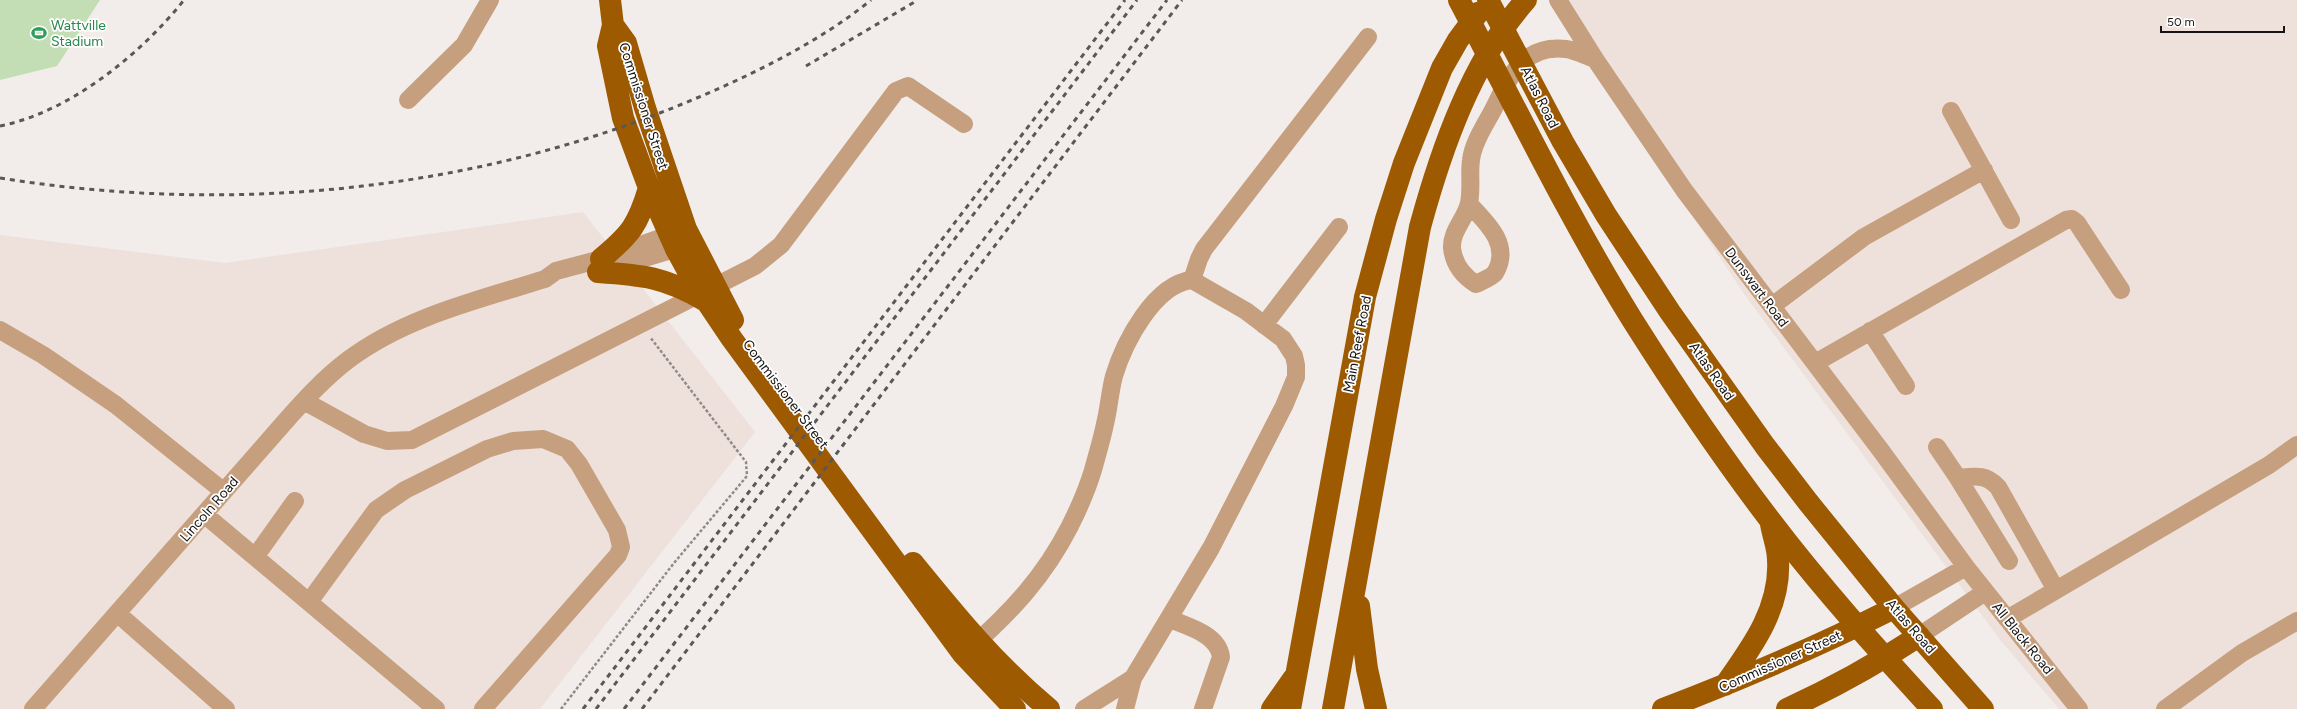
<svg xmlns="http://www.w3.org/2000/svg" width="2297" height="709" font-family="Figtree,sans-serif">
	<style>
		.built { fill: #eee0db }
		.green { fill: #c3deb5 }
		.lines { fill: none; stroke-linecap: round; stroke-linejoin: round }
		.path { stroke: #8f8b8a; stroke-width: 2.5; stroke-dasharray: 3 2; stroke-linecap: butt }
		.minor { stroke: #c69f7e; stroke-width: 18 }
		.major { stroke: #9e5a00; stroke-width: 22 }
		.rail { stroke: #5a5856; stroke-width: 3; stroke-dasharray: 5 5; stroke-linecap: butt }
		.labels { text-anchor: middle; stroke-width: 3.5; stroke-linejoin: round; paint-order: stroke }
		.leisure-label { font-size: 14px; fill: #27864d; stroke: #fff; text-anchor: start }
		.street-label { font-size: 14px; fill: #161413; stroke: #fff }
	</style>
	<rect width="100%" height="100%" fill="#f2edeb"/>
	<!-- built -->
	<path class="built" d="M1550,0H2297V709H2059L2001,641L1744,294Z
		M583,212L755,432L540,709H0V235L225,263Z"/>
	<!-- green -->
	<path class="green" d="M0,0H100L57,66L0,80Z"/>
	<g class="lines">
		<!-- path -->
		<path class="path" d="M561,709L674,563L747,476L746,462L650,337"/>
		<!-- minor -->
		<path class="minor" d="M1558,0L1595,59L1684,190L1882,452L1966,567L2079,709
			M408,100L464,45L490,0
			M1951,111L2011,220
			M1469,204C1486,222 1512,245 1495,273C1492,277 1482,281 1476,284C1463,276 1454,265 1452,248C1451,231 1466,218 1469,203C1472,189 1469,174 1471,160C1473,143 1485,125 1493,110C1509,78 1522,44 1566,49C1575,50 1586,56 1595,59
			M605,270L688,245
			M1192,280L1199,259L1204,249L1368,37
			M1772,306L1864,237L1984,170
			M1264,325L1339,227
			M0,330L43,355L116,405L223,491
			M1870,331L1906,386
			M1815,363L2066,220L2072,219L2077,223L2121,290
			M304,401L364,434L387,441L412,440L755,266L781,245L896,91L908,86L964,124
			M1937,447L1958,478
			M204,514L436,709
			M255,557L295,501
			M2009,561L1958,478C1976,476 1986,474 1998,487L2056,590
			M309,602L376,510L405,490L487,449L513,441L543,439L567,449L579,464L617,530L621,547L618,555L483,709
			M1894,608L1966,567
			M117,613L226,709
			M1170,619C1188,627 1218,634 1221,657L1203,709
			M2007,619L2269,465L2297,445
			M1919,636L1985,592
			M969,649C1011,612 1044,577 1070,526C1079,508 1087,490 1093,470C1097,455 1102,439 1105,424C1109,408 1110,391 1114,376C1124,343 1154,284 1192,280L1246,311L1283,339L1294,356L1296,365V377L1284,406L1211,548L1133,678L1125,709
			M33,709L283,424C303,401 323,379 348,360C405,317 478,300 545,279L556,271L601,259L683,230
			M1084,709L1133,678
			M2165,709L2242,653L2297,621"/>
		<!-- major -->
		<path class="major" d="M610,0L613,25L608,46L623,118L649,188L676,249L695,284L732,339L963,654L1015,709
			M1459,0C1516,108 1569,218 1633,321C1676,389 1721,456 1770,520C1820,586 1876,648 1932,709
			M1488,0L1563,142L1606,215L1670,312L1765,446L1808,502L1894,608L1983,709
			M613,25L626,43L645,108L686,229L733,320
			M601,259C631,234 638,225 649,188
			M598,272C642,275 665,277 704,300
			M913,563C957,617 995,664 1049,709
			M1359,606L1367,669L1376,709
			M1725,685C1752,647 1781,608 1778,560C1778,548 1773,536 1771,524
			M1272,709L1293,679
			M1290,709L1365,297L1386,219L1404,163L1442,68L1458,40L1478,13
			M1333,709L1420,227C1441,150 1472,60 1526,0
			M1663,709C1742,679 1819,646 1894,608
			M1787,709C1833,688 1876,664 1919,636"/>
		<!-- rail -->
		<path class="rail" d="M806,66L918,0
			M0,126C70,112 141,54 184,0
			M0,178C232,215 474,192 692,100C752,75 821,41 871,0
			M583,709L1125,0
			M596,709L1137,0
			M624,709L1167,0
			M642,709L1182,0"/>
	</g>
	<!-- icons -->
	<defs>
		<g id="stadium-bare" transform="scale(1.2)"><path d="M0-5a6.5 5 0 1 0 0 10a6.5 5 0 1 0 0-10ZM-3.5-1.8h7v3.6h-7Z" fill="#2e9e5b" stroke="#fff" stroke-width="2.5" paint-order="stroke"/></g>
	</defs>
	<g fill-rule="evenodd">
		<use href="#stadium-bare" x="39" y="33"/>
	</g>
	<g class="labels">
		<!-- leisure labels -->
		<g class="leisure-label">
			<text x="51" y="30">Wattville<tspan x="51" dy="16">Stadium</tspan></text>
		</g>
		<!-- street labels -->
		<g class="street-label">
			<text transform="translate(1540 97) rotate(63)" y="5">Atlas Road</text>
			<text transform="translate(644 106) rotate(72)" y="5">Commissioner Street</text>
			<text transform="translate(1757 287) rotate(53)" y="5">Dunswart Road</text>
			<text transform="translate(1357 344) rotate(-79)" y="5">Main Reef Road</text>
			<text transform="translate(1712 371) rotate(55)" y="5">Atlas Road</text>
			<text transform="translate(786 394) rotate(53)" y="5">Commissioner Street</text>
			<text transform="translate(209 509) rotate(-49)" y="5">Lincoln Road</text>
			<text transform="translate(1911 626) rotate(49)" y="5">Atlas Road</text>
			<text transform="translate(2023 638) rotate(51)" y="5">All Black Road</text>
			<text transform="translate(1780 661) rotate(-24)" y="5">Commissioner Street</text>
		</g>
	</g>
	<!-- scale -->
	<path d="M2161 26v6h123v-6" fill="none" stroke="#161413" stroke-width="2"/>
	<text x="2167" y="26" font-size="12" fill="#161413" stroke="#ffffff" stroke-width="3" paint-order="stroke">50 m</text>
</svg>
